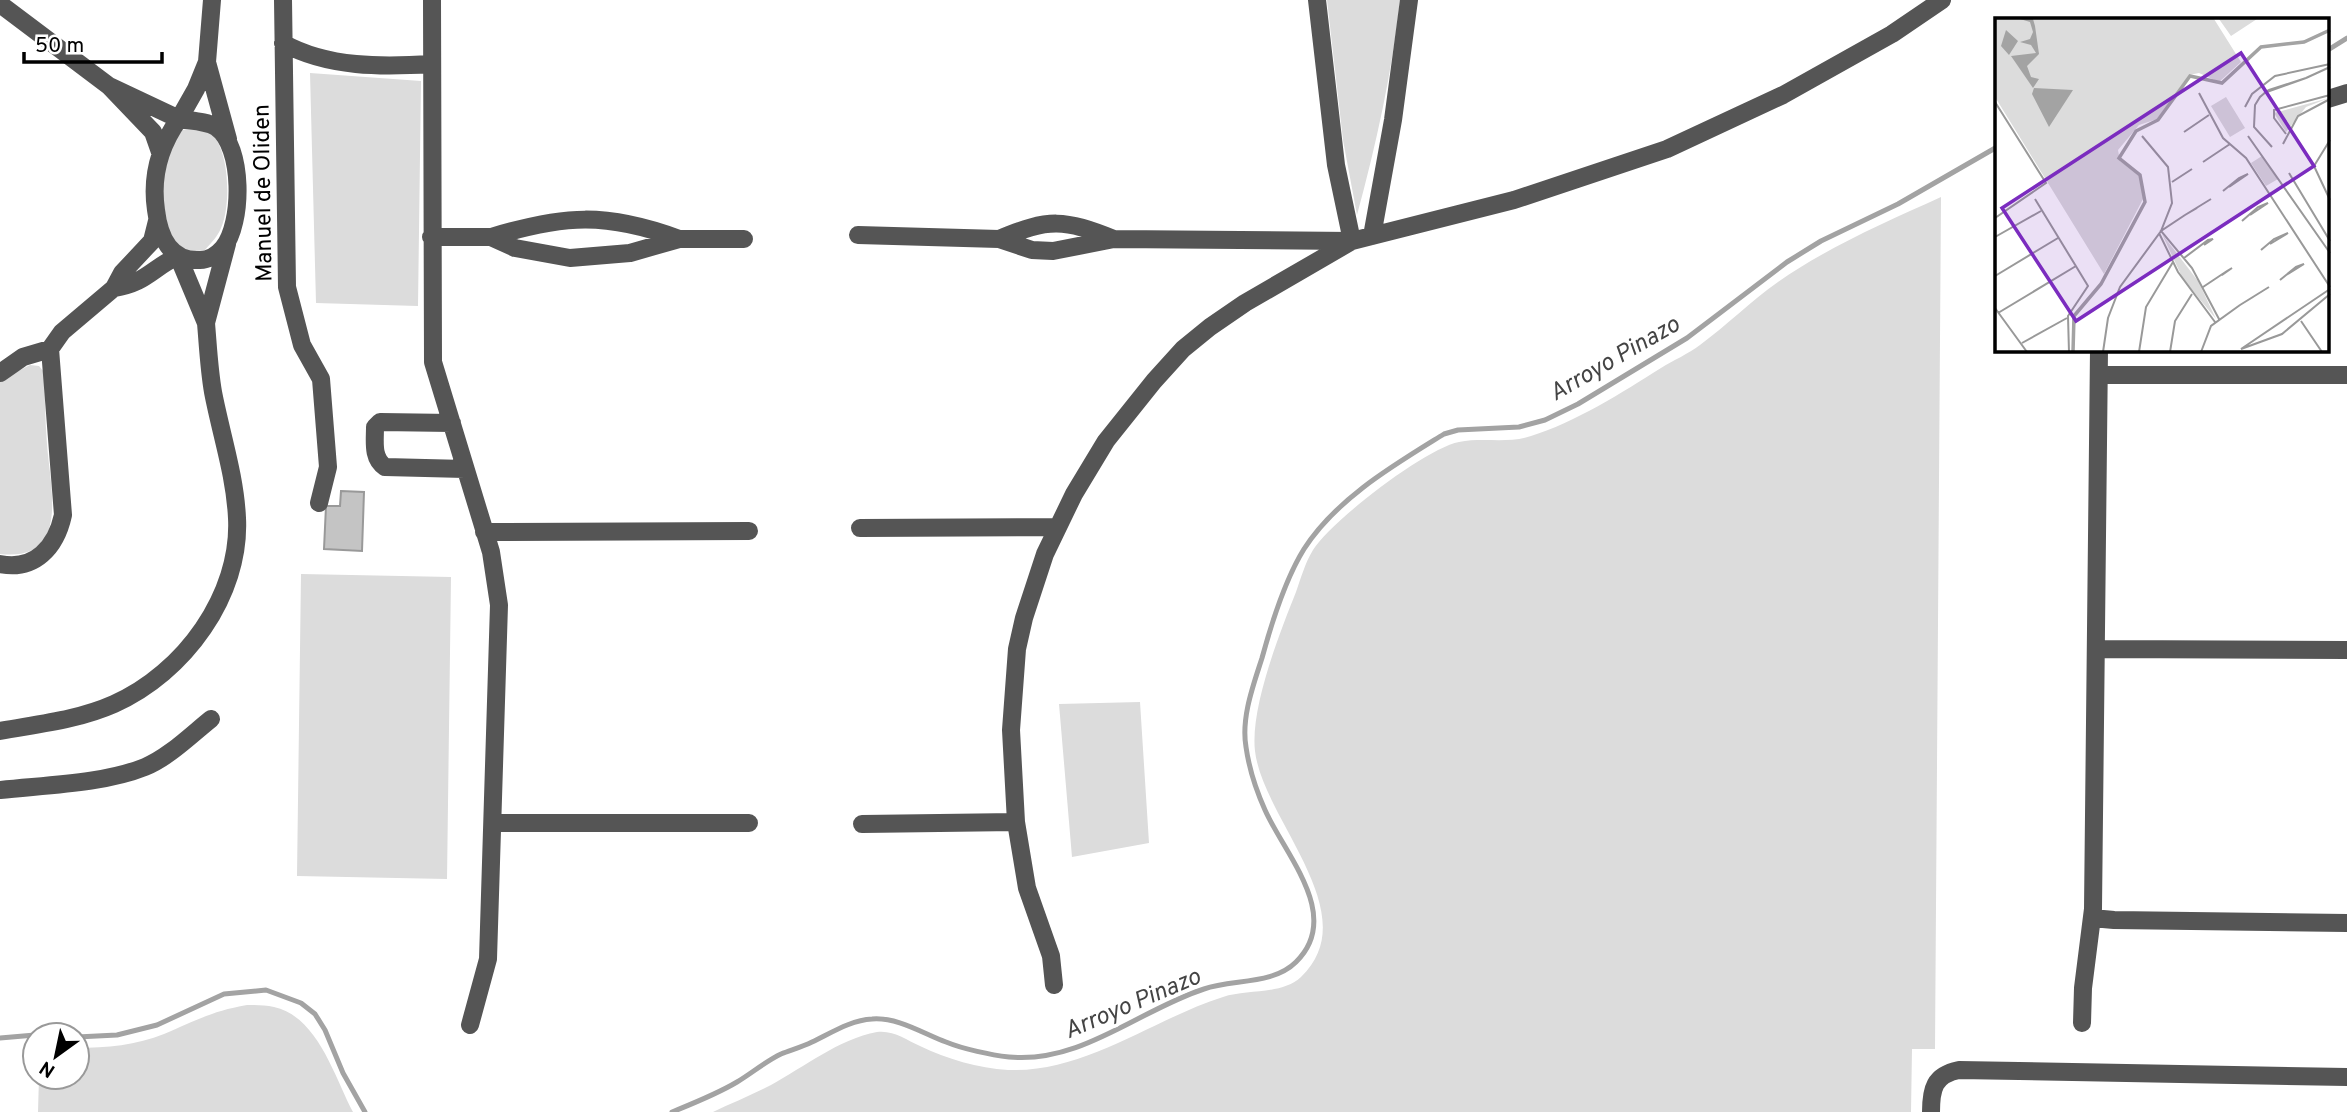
<svg xmlns="http://www.w3.org/2000/svg" width="2347" height="1112" font-family="Overpass,sans-serif">
	<style>
		.green { fill: #dcdcdc }
		.lines { fill: none; stroke-linecap: round; stroke-linejoin: round }
		.stream { stroke: #a3a3a3; stroke-width: 5 }
		.building { fill: #c4c4c4; stroke: #999; stroke-width: 2 }
		.minor { stroke: #555; stroke-width: 18 }
		.labels { text-anchor: middle; stroke-width: 7; stroke-linejoin: round; paint-order: stroke }
		.street-label { font-size: 23px; fill: #000; stroke: #fff }
		.water-label { font-size: 24px; font-style: italic; fill: #444; stroke: #fff }
		.inset-river { fill: none; stroke: #a3a3a3; stroke-width: 3.5 }
		.inset-road { fill: none; stroke: #999; stroke-width: 2 }
		.view { fill: #7b2cbf; fill-opacity: 0.15; stroke: #7b2cbf; stroke-width: 3.5 }
		.inset-edge { fill: none; stroke: #000; stroke-width: 3.5 }
	</style>
	<rect width="100%" height="100%" fill="#fff"/>
	<!-- green -->
	<path class="green" d="M1327,0H1400C1392,73 1376,145 1357,215L1343,140Z
		M310,73L421,81L418,306L316,303Z
		M195,128C201,130 207,130 211,133C230,151 231,206 221,228C218,236 211,243 205,250L188,252L170,240L161,190L172,138L182,130Z
		M1941,197L1935,1049H1912L1911,1112H713C732,1103 752,1095 771,1085C804,1067 839,1039 877,1032C894,1030 906,1040 920,1046C947,1059 978,1068 1008,1070C1085,1073 1151,1020 1223,997C1247,989 1282,995 1301,977C1367,914 1263,820 1255,751C1250,708 1280,632 1296,592C1301,578 1305,563 1313,550C1331,521 1426,448 1459,442C1483,437 1507,444 1531,436C1574,423 1623,392 1661,368C1674,360 1688,354 1700,345C1727,325 1751,301 1778,282C1828,247 1886,222 1941,197Z
		M30,365L39,366L44,372C45,396 45,420 47,444C50,488 71,562 0,554V380Z
		M301,574L451,577L447,879L297,876Z
		M1140,702L1149,843L1072,857L1059,704Z
		M247,1005C256,1005 265,1005 274,1007C318,1017 334,1076 353,1112H38L39,1077H77V1048C106,1048 137,1045 164,1034C195,1021 212,1011 247,1005Z"/>
	<g class="lines">
		<!-- stream -->
		<path class="stream" d="M2328,50L2347,38
			M77,1037L117,1035L157,1025L224,994L266,990L301,1003L315,1014L325,1030L343,1073L365,1112
			M0,1038L35,1035
			M672,1112C694,1103 717,1094 737,1082C752,1073 766,1061 781,1054C791,1050 802,1047 812,1042C831,1033 851,1020 872,1019C898,1017 922,1033 946,1042C963,1049 991,1055 1009,1057C1081,1064 1139,1010 1204,989C1233,979 1273,985 1296,962C1343,916 1285,855 1265,810C1256,790 1249,768 1246,747C1241,718 1253,686 1262,658C1271,625 1286,578 1304,549C1337,498 1394,465 1444,434L1458,430L1519,427L1545,420L1578,404L1687,338L1787,262L1821,241L1898,204L1997,147"/>
	</g>
	<!-- building -->
	<path class="building" d="M341,491L364,492L362,551L324,549L326,506H340Z"/>
	<g class="lines">
		<!-- minor -->
		<path class="minor" d="M283,0L287,287L302,345L321,379L328,467L319,503
			M432,0L433,362L491,552L499,605L488,959L470,1025
			M0,4L109,86
			M283,43C328,68 383,67 432,64
			M207,62L212,0
			M2328,99L2347,93
			M179,119C191,121 206,121 216,127C244,146 243,224 223,248C217,255 208,260 200,260C170,262 159,236 156,210C151,176 159,147 179,119Z
			M160,152L153,132L109,86L179,119L196,89L207,62L228,139
			M157,221L152,241L122,273L114,288C146,283 151,269 178,256L206,323L227,244
			M858,235L999,239L1032,250L1053,251L1114,239C1064,219 1049,218 999,239
			M1372,236L1393,120L1409,0
			M431,237H491
			M679,239C606,212 564,215 491,237L515,248L570,258L630,253L679,239H744
			M1114,239L1352,241L1336,165L1317,0
			M0,373L23,357L50,349L62,332L114,288
			M2099,375H2347
			M452,423L380,422L375,427C375,442 372,458 385,467L465,469
			M860,528L1058,527
			M484,532L749,531
			M0,564C35,571 56,547 63,515L50,349
			M2097,649L2347,650
			M0,731C38,724 78,720 114,704C184,673 241,595 237,518C235,475 221,434 213,392C209,369 208,346 206,323
			M0,790C45,785 103,784 145,767C169,757 191,735 211,719
			M494,823H749
			M862,824L1016,822
			M2092,918L2114,920L2347,923
			M1054,985L1051,956L1027,888L1016,822L1011,730L1017,649L1024,618L1045,554L1074,494L1106,441L1154,381L1183,349L1210,327L1245,303L1352,241L1514,200L1667,149L1783,95L1892,34L1942,0
			M2082,1023L2083,988L2093,909L2099,350
			M1931,1112C1931,1089 1934,1075 1959,1070L2347,1077"/>
	</g>
	<g class="labels">
		<!-- street labels -->
		<g class="street-label">
			<text transform="translate(262 193) rotate(-91)" y="8">Manuel de Oliden</text>
		</g>
		<!-- water labels -->
		<g class="water-label">
			<text transform="translate(1614 358) rotate(-30)" y="8">Arroyo Pinazo</text>
			<text transform="translate(1132 1003) rotate(-23)" y="8">Arroyo Pinazo</text>
		</g>
	</g>
	<!-- overview -->
	<g transform="translate(1995 18)">
		<rect width="334" height="334" fill="#fff"/>
		<path d="M0,1H219L246,44L224,64L204,55L194,57L162,101L144,107L123,132L125,143L144,157L149,179L109,256L0,79ZM224,1H262L236,18ZM231,79L250,110L235,119L216,88ZM334,80L311,89L291,114L279,95ZM267,138L283,161L271,168L256,145ZM167,216L203,263L221,301L188,261Z" fill="#dcdcdc"/>
		<path d="M25,1H38L40,8L44,36L32,48L36,59L44,61L38,70L16,38L41,35L36,27L25,24L35,21L38,14L35,4ZM11,12L23,23L14,37L6,28ZM39,70L78,72L54,109L37,76Z" fill="#a3a3a3"/>
		<path class="inset-river" d="M78,334L79,298L106,266L150,184L145,157L124,140L141,113L163,102L195,58L227,65L266,29L309,24L335,12"/>
		<path class="inset-road" d="M311,60L335,49M204,75L228,120L251,140L335,269M269,75L311,60L274,72L272,73L265,79L260,87L259,109L277,129M0,84L51,165L0,200M250,89L257,76L280,58L335,46M189,114L214,97M291,116L279,100V92L335,77M253,118L335,235M335,122L319,148L335,182M288,126L303,98L335,81M208,144L235,126M294,155L335,223M177,164L197,151M228,173L244,160L253,156L234,169M40,181L93,268L73,298L74,334M202,190L190,197L216,181M190,197L166,213L197,250L224,301M247,203L263,189L273,185L255,197M164,215L183,254L220,304M0,219L46,193M266,232L279,221L293,215L275,226M189,240L213,222L218,221L209,227M0,258L63,220M285,262L301,249L309,246L293,256M208,269L232,253L237,250L227,257M335,271L246,331L287,316L335,276M258,279L245,287L274,269M0,290L32,334M3,295L81,248M306,303L327,334M27,325L72,300M108,334L113,300L125,269L166,213L177,185L173,149L147,118M144,334L151,289L178,244M175,334L180,303L197,276M206,334L216,308L245,287"/>
		<path class="view" d="M246,35L319,148L81,303L7,190Z"/>
		<rect width="334" height="334" class="inset-edge"/>
	</g>
	<!-- north arrow -->
	<g transform="translate(56 1056) rotate(213)"><circle r="33" fill="#ffffff" stroke="#999999" stroke-width="2"/>
	<path d="M0-5L12 26L0 18L-12 26Z" fill="#000000"/>
	<text y="-10" font-size="19" font-weight="bold" text-anchor="middle" fill="#000000">N</text>
	</g>
	<!-- scale -->
	<path d="M24 52v10h138v-10" fill="none" stroke="#000000" stroke-width="3.5"/>
	<text x="35" y="52" font-size="21" fill="#000000" stroke="#ffffff" stroke-width="5" paint-order="stroke">50 m</text>
</svg>
